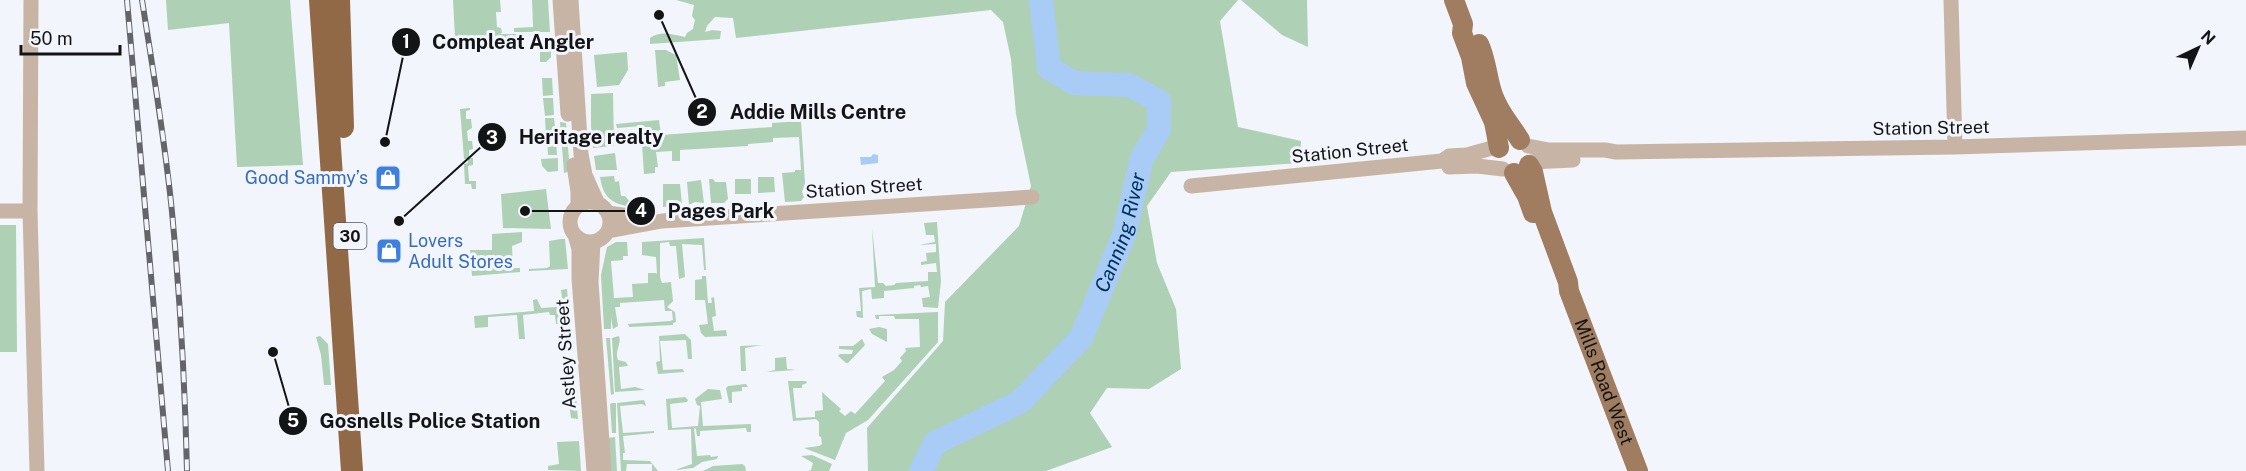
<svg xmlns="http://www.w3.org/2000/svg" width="2246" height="471" font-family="'Public Sans',sans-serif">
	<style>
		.green { fill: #aed0b5 }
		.water { fill: #a9ccf6 }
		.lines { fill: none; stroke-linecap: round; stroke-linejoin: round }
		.river { stroke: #a9ccf6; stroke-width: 24 }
		.minor { stroke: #c8b4a4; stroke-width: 15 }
		.major { stroke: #a07d60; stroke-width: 20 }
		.highway { stroke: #916947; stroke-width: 22 }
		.rail-casing { stroke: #636568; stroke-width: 6 }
		.rail { stroke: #f2f5fb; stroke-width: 4; stroke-dasharray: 11; stroke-linecap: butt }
		.labels { text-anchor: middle; stroke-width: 6; stroke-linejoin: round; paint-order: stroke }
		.shield { fill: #f2f5fb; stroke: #56585b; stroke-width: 1.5 }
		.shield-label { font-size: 16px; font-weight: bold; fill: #131416 }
		.street-label { font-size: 18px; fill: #131416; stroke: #f2f5fb }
		.shop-label { font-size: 18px; fill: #366cbe; stroke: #f2f5fb; text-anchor: end }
		.water-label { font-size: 20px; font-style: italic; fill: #003061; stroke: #f2f5fb }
		.leader { fill: none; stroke: #131416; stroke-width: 2 }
		.callout-dot { fill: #131416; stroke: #f2f5fb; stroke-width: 2 }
		.mark-label { font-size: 18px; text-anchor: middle; font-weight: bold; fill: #fff }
		.callout-label { font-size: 20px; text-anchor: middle; font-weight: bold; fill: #131416; stroke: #f2f5fb; stroke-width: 6; stroke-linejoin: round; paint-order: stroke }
	</style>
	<rect width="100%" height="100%" fill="#f2f5fb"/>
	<!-- green -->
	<path class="green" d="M166,0H290L303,165L237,167L229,23L168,30Z
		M453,0H500L501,12H496L497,27L501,28L502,33L499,34H516L517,43L515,38L497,39V44H494V40L477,41V48H475V36L455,37Z
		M532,0H548L550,32H514V28L533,27Z
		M676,0H1238L1220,21L1238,127L1301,141L1300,163L1171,172L1147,206L1157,263L1176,309L1181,369L1149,389L1107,388L1090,413L1112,447L1046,471H868L867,428L943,341L945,302L1019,226L1031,186L1016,114L1011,59L1003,22L991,10L736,38L733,18L715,17L707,26L705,32L712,30L721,31L720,39L650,44V38C662,30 672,35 685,37L687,33L693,29L695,20L692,16L694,5Z
		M1241,0H1307L1308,47L1282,35Z
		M540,39H551V57L546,62H540Z
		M655,50H666L676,55L680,80L665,82V86L658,87Z
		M627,52L628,70L619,85L597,87L594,55Z
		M542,78H552L553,95L543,96Z
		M613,93L614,146L593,148L591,127V94Z
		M543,98H553L554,115L545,116Z
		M470,108V110L466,111V119H471L472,128L467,131L468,141H472L473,149L469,150V158H473V165L468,166L469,181H476V189H472L471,184H465L464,164L468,163V159H464L460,109Z
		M545,118H554L556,135L546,136Z
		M659,120L661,135L772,127V123L801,121L805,183L802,192L804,197L801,201L785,202L782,173L795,172V170H801L799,137L773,138V142L748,144V146L680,150V161H672V151L656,152L658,167H655V173L644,174L642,144L648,142L646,127L642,126L617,128L616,124Z
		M560,122L566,123L570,171L564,173Z
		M547,137H556L557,155H548Z
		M615,153L617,170H596L594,156Z
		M558,158V171L548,172L542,166L541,159Z
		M614,176L615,182L619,181L621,196H625L631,203H645L648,199V208C622,206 604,206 600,177Z
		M758,177H774L775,192L758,193Z
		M709,179H713L715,182H726L728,199L724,203H711Z
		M735,179H751V194H735Z
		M701,180L704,203L695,202L689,205L687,182Z
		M663,184H680L682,205L663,207Z
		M546,189L551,229L503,228L501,194Z
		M937,222L941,281L938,308L923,307L922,298L930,297L928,286L921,287L920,285L914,286V288L884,291V298L872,299L871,289L862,291L863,318L857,317L856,311H861L859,288L875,287L872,228L878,283H883L886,286L894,285L896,283L928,281V272H937L936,263L921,265V262L927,261L926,253L936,252V244L919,245L935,242L934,235H926L924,223Z
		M0,225H16L17,352H0Z
		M522,232V242L512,246L513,268H520V272L472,276L470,250H492V234Z
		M704,238L706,270H704L702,245L682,244L685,277L679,279L676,246H670L669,242L660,243V277L662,283L671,282L673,301L667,307L675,312L676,322L673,323V325L629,327L628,324L670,321L673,320L672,311H665L664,300L620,303V307H615L618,326L613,329L611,318V329H604L601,275L607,247L616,242H627L628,256H623V260L611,261L614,298L633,297L632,284L648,283V273H656L657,274L656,257L642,255V242Z
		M561,239H565L568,269L529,271V269L547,268L550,266L549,241Z
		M702,276H706L708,303H712L711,298L714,297L716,316L712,317L714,331L726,330L727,336L705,337L701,333L699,325L708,324L705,300H695V280L702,279Z
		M567,289L570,323L556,324L555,315H550L549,312L523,315L525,339H519L517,315L488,317V327L475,328L474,316L534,311L533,300L537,299L541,308L557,307V298H562L561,290Z
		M938,312V342L868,420L846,433L835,460L804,448L819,446L822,444L821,437L819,436V422L816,419L793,421L788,381H806L807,383L802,385V388H793L796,418L815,417V411L823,410L822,392L841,409L839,411L845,416L851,411L855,414L885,381L882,377L894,370L902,361L900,358L906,351L905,348L920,347L919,319H895L894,316H879V319H876L875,315Z
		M879,327L887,329V342L872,334L869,329Z
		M685,334L691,340L692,359H688L686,340L660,341L663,370L683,369L684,372L658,374L656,362L660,361L659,336Z
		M320,336L328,344L331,385H324L321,355L316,337Z
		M619,336C622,344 614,351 618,360L626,362L628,366L619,367L621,389L635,387L645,390L615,392L612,338Z
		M606,338H610L614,394L611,395Z
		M862,339L865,345L848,363H846L838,356L840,354H852L853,350L839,349V346H853Z
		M762,345L745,348L746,371H741L740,346Z
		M786,357L787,369L796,370L766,372L775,370V358Z
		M575,382L578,419L571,418L566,383Z
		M746,384L748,387H742V391L732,392V403H729L726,388L728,386Z
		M708,389L720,390L722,399L701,402L703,426L751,424V432H747L746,428L700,431V436H697L696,429L694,428L697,456L710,455L711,457L718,456L717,459L702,462L693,468L675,470L692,464L691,429L668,430L666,399L685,397L688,400L687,402L670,404L672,428L698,426L700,406L697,405L695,399Z
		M644,400L646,406L642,404L620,406L623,433L654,431V433L623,436L625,453H623V460L650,461L658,471H652V464H627L626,471H621L617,403Z
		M612,403H616V433H612L610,404Z
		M615,437L617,471H611L608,438Z
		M579,441L581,471L548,470V466L559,464L557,442Z
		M812,455L832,464L829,471H808L811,470L813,463L801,456Z
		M742,464L745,466L746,471H703L713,466Z"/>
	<!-- water -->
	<path class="water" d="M873,154L878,155V163L861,165L860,157H871Z"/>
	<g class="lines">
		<!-- river -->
		<path class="river" id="s1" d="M921,471L935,443L1020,402L1081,338L1124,235L1142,158L1159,130V101L1129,85L1074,83L1049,68L1041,0"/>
		<!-- minor -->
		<path class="minor" d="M31,0L30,211L37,471
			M560,0L568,114
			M571,0L581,154L585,175L598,204
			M1951,0L1955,147
			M1528,146L1549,150H1605L1616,152L1955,147L2246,138
			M1531,162L1573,160
			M574,165L578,192V206
			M1449,167L1477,166L1503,169
			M1191,186L1442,161L1449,156L1467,155L1492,148L1499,149
			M570 222a20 20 0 1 1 40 0a20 20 0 1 1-40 0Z
			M0,211H30
			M608,213L650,219
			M608,231L662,221L1032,197
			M575,235L579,249V279L594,471
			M593,242L591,282L604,471"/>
		<!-- major -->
		<g class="major">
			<path d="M1454,0L1463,24L1462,33L1471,57L1476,83L1494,122L1499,148"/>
			<path d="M1479,44C1487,61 1487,79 1493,95C1499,113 1511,125 1520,140"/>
			<path id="s2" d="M1529,165L1533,172L1542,212L1568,282L1569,291L1638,471"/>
			<path d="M1514,173L1527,196L1533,213"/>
		</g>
		<!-- highway -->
		<path class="highway" d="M320,0L352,471
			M339,0L343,127"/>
		<!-- rail casing -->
		<g class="rail-casing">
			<path id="rail" d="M127,0L168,471
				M142,0C153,70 165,141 172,212C180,298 185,384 187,471"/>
		</g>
		<!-- rail -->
		<use href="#rail" class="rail"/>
	</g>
	<!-- icons -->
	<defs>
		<g id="shop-square" transform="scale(1.35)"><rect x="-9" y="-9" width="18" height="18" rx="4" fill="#3f7fe0" stroke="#f2f5fb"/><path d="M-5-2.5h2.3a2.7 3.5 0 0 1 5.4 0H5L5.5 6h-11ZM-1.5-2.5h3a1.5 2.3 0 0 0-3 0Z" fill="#fff"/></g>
	</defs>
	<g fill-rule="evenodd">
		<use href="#shop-square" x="388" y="178"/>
		<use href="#shop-square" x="389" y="251"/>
	</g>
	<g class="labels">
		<!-- shield labels -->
		<rect class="shield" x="333.5" y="223" width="33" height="26" rx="4.5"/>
		<g class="shield-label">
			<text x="350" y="242">30</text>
		</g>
		<!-- street labels -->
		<g class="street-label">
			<text transform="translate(1931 128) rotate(-1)" y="6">Station Street</text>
			<text transform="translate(1350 151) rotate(-6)" y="6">Station Street</text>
			<text transform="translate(864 188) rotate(-4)" y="6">Station Street</text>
			<text transform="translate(566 354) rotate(-94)" y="6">Astley Street</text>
			<text dy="6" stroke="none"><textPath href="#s2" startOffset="230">Mills Road West</textPath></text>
		</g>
		<!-- shop labels -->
		<g class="shop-label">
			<text x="368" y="184">Good Sammy’s</text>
			<text x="408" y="247" text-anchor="start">Lovers<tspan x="408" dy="21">Adult Stores</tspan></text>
		</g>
		<!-- water labels -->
		<g class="water-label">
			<text dy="7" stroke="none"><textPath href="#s1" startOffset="327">Canning River</textPath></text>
		</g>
	</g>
	<!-- callouts -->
	<path class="leader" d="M385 142L406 42M659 15L702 112M399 221L492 137M525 211L641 211M273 352L293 421"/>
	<g class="callout-dot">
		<circle cx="385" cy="142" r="6"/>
		<circle cx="659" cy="15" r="6"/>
		<circle cx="399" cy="221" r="6"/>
		<circle cx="525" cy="211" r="6"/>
		<circle cx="273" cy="352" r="6"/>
		<circle cx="406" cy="42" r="15"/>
		<circle cx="702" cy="112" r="15"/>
		<circle cx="492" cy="137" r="15"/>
		<circle cx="641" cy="211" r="15"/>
		<circle cx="293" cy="421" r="15"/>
	</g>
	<g class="mark-label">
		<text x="406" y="48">1</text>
		<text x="702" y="118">2</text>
		<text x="492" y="144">3</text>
		<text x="641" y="217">4</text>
		<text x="293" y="427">5</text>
	</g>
	<g class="callout-label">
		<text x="513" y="49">Compleat Angler</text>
		<text x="818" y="119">Addie Mills Centre</text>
		<text x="591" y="144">Heritage realty</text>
		<text x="721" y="218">Pages Park</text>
		<text x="430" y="428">Gosnells Police Station</text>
	</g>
	<!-- north arrow -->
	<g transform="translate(2198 48) rotate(44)" stroke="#f2f5fb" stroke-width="4.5" paint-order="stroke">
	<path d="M0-4.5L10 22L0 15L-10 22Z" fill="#131416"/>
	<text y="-9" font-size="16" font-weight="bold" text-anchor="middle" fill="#131416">N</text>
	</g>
	<!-- scale -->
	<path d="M21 45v9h99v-9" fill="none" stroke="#131416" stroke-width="3"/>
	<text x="30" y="45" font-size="18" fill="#131416" stroke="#f2f5fb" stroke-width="4.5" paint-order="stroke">50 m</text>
</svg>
